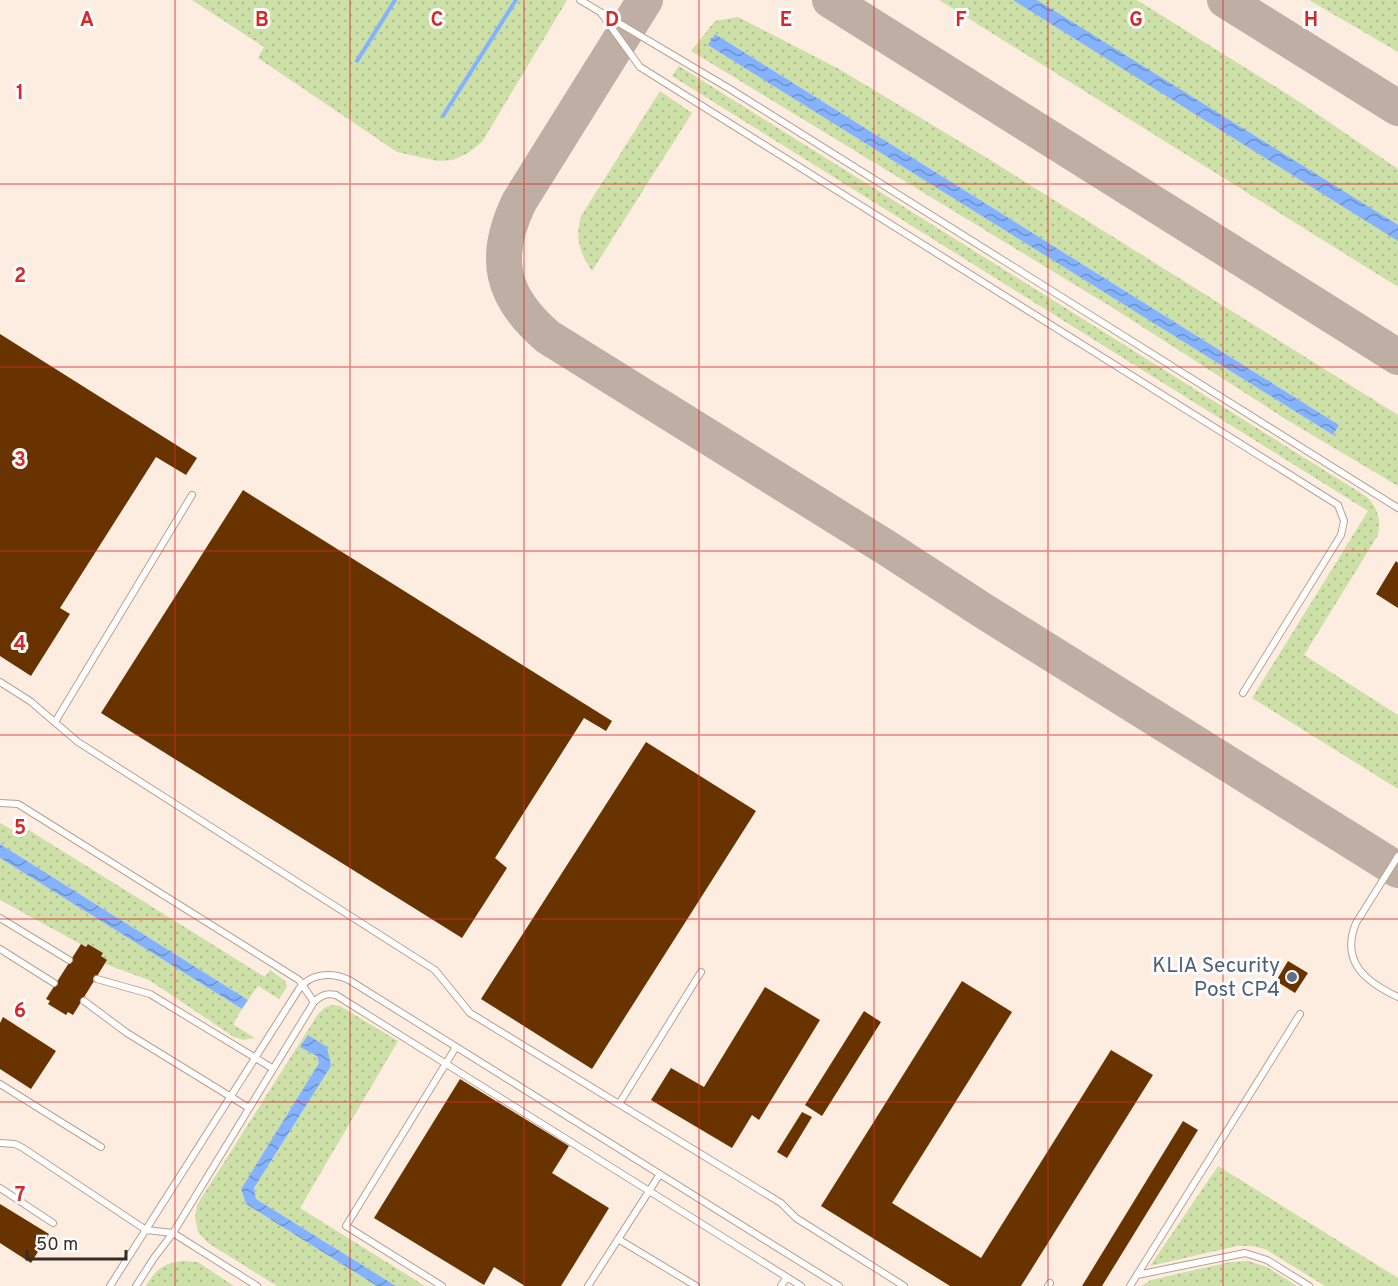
<svg xmlns="http://www.w3.org/2000/svg" width="1398" height="1286" font-family="Overpass,sans-serif">
	<style>
		.grass { fill: url(#grass-dots); fill-rule: evenodd }
		.water { fill: url(#water-waves) }
		.lines { fill: none; stroke-linecap: round; stroke-linejoin: round }
		.stream { stroke: #84b2fe; stroke-width: 4 }
		.taxiway { stroke: #beaea4; stroke-width: 36 }
		.building { fill: #693300 }
		.service-casing { stroke: #bba08f; stroke-width: 8 }
		.service { stroke: #fff; stroke-width: 6 }
		.grid { fill: none; stroke: #d62828; stroke-width: 1.5; stroke-opacity: 0.55 }
		.service-dot { fill: #5c6f8a; stroke: #fdfdfd; stroke-width: 2 }
		.labels { text-anchor: middle; stroke-width: 6; stroke-linejoin: round; paint-order: stroke }
		.service-label { font-size: 21px; fill: #4e5e75; stroke: #fdfdfd; text-anchor: end }
		.grid-label { font-size: 20px; text-anchor: middle; font-weight: bold; fill: #d62828; stroke: #fdfdfd; stroke-width: 6; stroke-linejoin: round; paint-order: stroke }
	</style>
	<defs>
		<pattern id="grass-dots" width="8" height="8" patternUnits="userSpaceOnUse" patternTransform="scale(1.5)"><rect width="8" height="8" fill="#cde0a8"/><path d="M2 2h.1M6 6h.1" fill="none" stroke="#b1c090" stroke-width="1.8" stroke-linecap="round"/></pattern>
		<pattern id="water-waves" width="16" height="10" patternUnits="userSpaceOnUse" patternTransform="scale(1.5)"><rect width="16" height="10" fill="#84b2fe"/><path d="M0 5q4-4 8 0t8 0" fill="none" stroke="#6d91cd"/></pattern>
	</defs>
	<rect width="100%" height="100%" fill="#fdece0"/>
	<!-- grass -->
	<path class="grass" d="M192,0H567L482,142L468,153L453,160L438,161L397,152L258,58L264,47Z
		M939,0H1137L1292,97L1398,169V287Z
		M1309,0H1398V52Z
		M738,17L839,69L979,153L1398,415V486L1287,420L1113,308L691,51L715,21ZM715,34L1339,425L1333,435L709,45Z
		M679,66L1367,497C1378,508 1381,520 1378,535L1304,655L1398,715V789L1252,698L1368,511L672,76Z
		M660,91L692,113L592,271C579,252 575,238 581,216Z
		M0,823L14,831L19,824L265,977L270,970L285,981L287,987L279,999L258,986L248,1000L0,844Z
		M0,858L242,1009L233,1024L255,1038L243,1040L234,1037L149,980L105,964L107,960L101,956L103,953L89,944L86,947L0,900Z
		M332,1005L340,1006L398,1041L300,1208L425,1286H396L256,1199L254,1188L331,1066L308,1035L301,1047L317,1056L319,1063L241,1189L246,1204L377,1286H277L208,1243L198,1232L195,1218L197,1205L318,1014L324,1008Z
		M1218,1166L1398,1278V1286H1325L1265,1249L1252,1246H1237L1150,1266Z
		M182,1261L198,1262L234,1286H146C156,1269 162,1264 182,1261Z
		M1248,1261L1267,1267L1297,1286H1141L1151,1280L1230,1262Z"/>
	<!-- water -->
	<path class="water" d="M1013,0H1037L1398,225V241Z
		M715,34L1339,425L1333,435L708,45Z
		M0,844L248,1000L242,1009L0,858Z
		M308,1035L327,1047L331,1066L254,1188L256,1199L396,1286H377L246,1204L241,1189L319,1063L317,1056L300,1047Z"/>
	<g class="lines">
		<!-- stream -->
		<path class="stream" d="M357,61L395,0
			M443,116L516,0"/>
		<!-- taxiway -->
		<path class="taxiway" d="M645,0L519,202C492,258 501,297 548,337L890,550L982,610L1398,870
			M830,0L1398,357
			M1225,0L1398,108"/>
	</g>
	<!-- building -->
	<path class="building" d="M0,334L197,458L186,475L156,457L60,608L70,614L31,676L0,656Z
		M243,490L612,721L606,731L584,718L495,858L507,868L462,938L101,713Z
		M1396,561L1398,563V608L1376,594Z
		M646,742L756,811L592,1069L481,999Z
		M81,944L86,947L88,944L103,953L101,956L107,960L73,1015L68,1012L66,1015L48,1004L50,1001L46,999Z
		M1288,961L1308,973L1295,993L1276,981Z
		M962,981L1012,1012L892,1203L981,1258L1111,1050L1153,1075L1021,1286H950L821,1206Z
		M765,987L820,1020L759,1120L752,1115L732,1148L651,1100L671,1068L704,1087Z
		M864,1011L881,1022L822,1116L805,1105Z
		M3,1017L56,1051L31,1089L0,1069V1023Z
		M460,1079L569,1146L552,1173L609,1208L561,1286H525L494,1267L484,1285L374,1218Z
		M802,1112L812,1117L787,1158L777,1152Z
		M1183,1121L1198,1130L1102,1286H1082Z
		M0,1204L49,1234L31,1263L0,1243Z"/>
	<g class="lines">
		<!-- service casing -->
		<g class="service-casing">
			<path id="service" d="M580,0L730,89L1398,508
				M601,13L640,67L1338,505L1344,521L1341,535L1243,693
				M0,682L30,701L78,742L435,970L470,1013L781,1203L796,1218L904,1286
				M55,722L192,495
				M0,803L18,804L299,980L314,1002
				M1398,856L1356,923C1340,962 1366,982 1398,997
				M0,918L69,960
				M0,949L54,983
				M97,979L150,994L272,1068
				M84,1001L127,1033L249,1108
				M0,1084L101,1147
				M619,1104L701,972
				M0,1143L15,1144L23,1148L146,1230L173,1233L257,1286
				M0,1188L53,1223
				M618,1239L696,1286
				M1137,1275L1245,1253L1267,1260L1309,1286
				M110,1286L299,989C310,973 332,972 349,980L839,1286
				M136,1286L154,1258L173,1233L314,1002C321,995 327,993 336,995L801,1286
				M442,1286L346,1226L456,1047
				M588,1286L660,1174
				M781,1286L787,1277
				M1048,1286L1050,1283
				M1130,1286L1300,1014"/>
		</g>
		<!-- service -->
		<use href="#service" class="service"/>
	</g>
	<!-- grid -->
	<path class="grid" d="M175,0V1286M350,0V1286M524,0V1286M699,0V1286M874,0V1286M1048,0V1286M1223,0V1286M0,184H1398M0,367H1398M0,551H1398M0,735H1398M0,919H1398M0,1102H1398"/>
	<!-- markers -->
	<circle class="service-dot" cx="1292" cy="977" r="6"/>
	<g class="labels">
		<!-- service labels -->
		<g class="service-label">
			<text x="1280" y="972">KLIA Security<tspan x="1280" dy="24">Post CP4</tspan></text>
		</g>
	</g>
	<g class="grid-label">
		<text x="87" y="26">A</text>
		<text x="262" y="26">B</text>
		<text x="437" y="26">C</text>
		<text x="612" y="26">D</text>
		<text x="786" y="26">E</text>
		<text x="961" y="26">F</text>
		<text x="1136" y="26">G</text>
		<text x="1311" y="26">H</text>
		<text x="20" y="99">1</text>
		<text x="20" y="282">2</text>
		<text x="20" y="466">3</text>
		<text x="20" y="650">4</text>
		<text x="20" y="834">5</text>
		<text x="20" y="1017">6</text>
		<text x="20" y="1201">7</text>
	</g>
	<!-- scale -->
	<path d="M27 1250v9h99v-9" fill="none" stroke="#372d25" stroke-width="3"/>
	<text x="36" y="1250" font-size="18" fill="#372d25" stroke="#fdfdfd" stroke-width="4.5" paint-order="stroke">50 m</text>
</svg>
